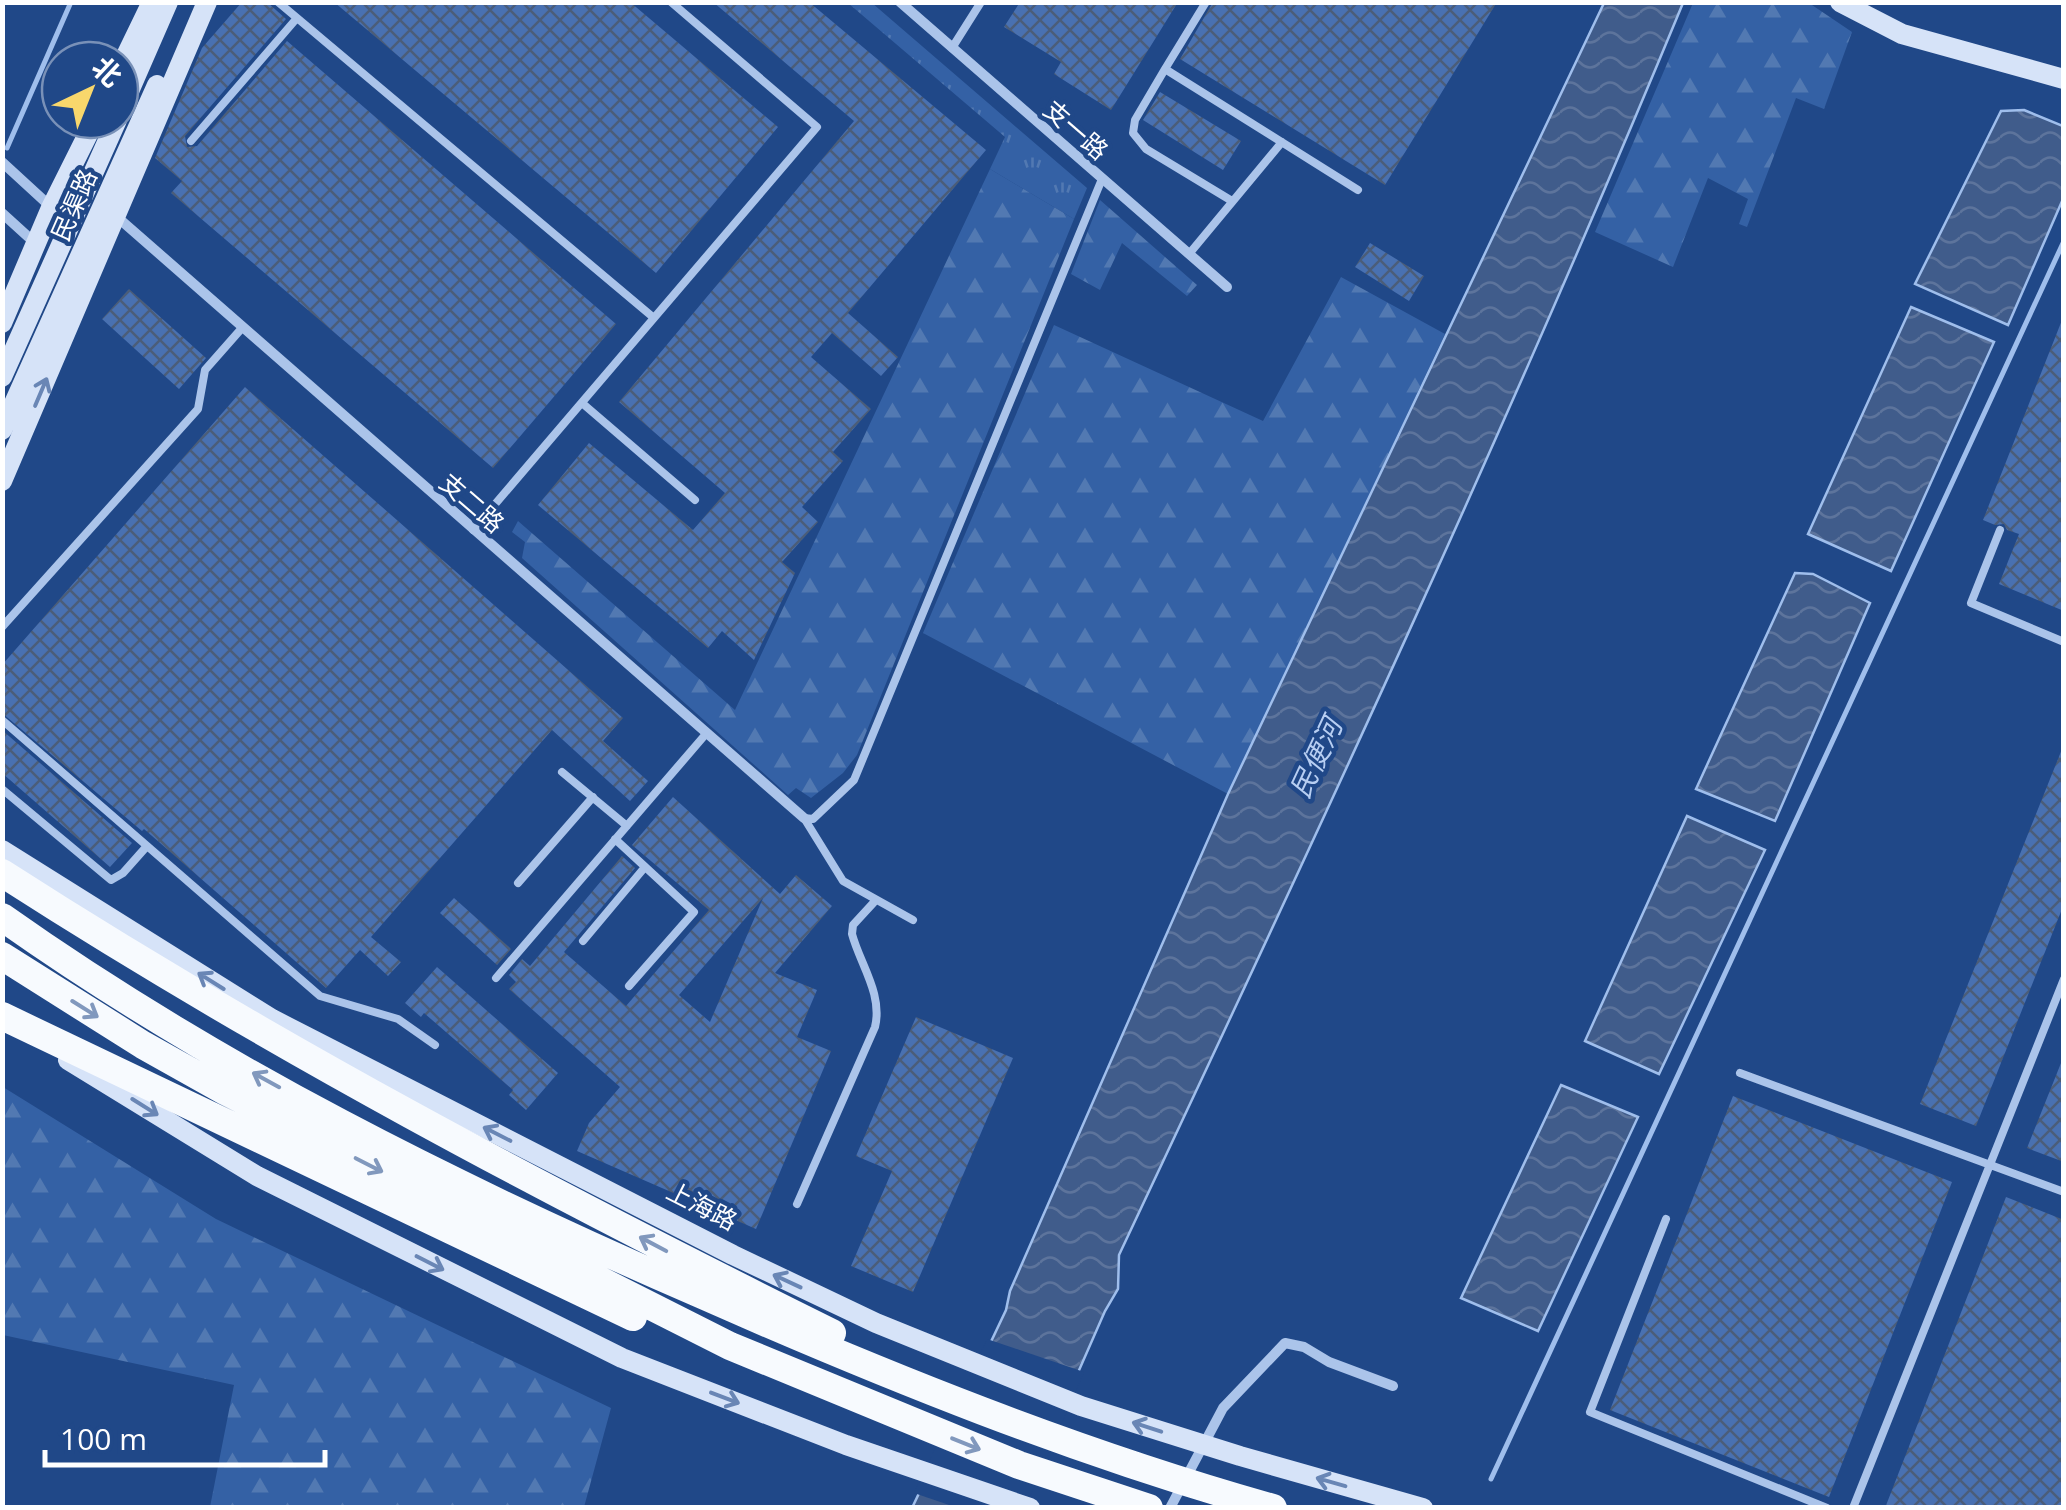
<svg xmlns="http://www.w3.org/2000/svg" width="2066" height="1510" font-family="'Open Sans','Noto Sans SC',sans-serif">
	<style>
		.grass { fill: url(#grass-tufts) }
		.forest { fill: url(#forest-firs) }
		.water { fill: url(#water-waves); stroke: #9fbeec; stroke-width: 2.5 }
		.pier { fill: #204888 }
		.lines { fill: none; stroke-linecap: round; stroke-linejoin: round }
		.stream { stroke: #9fbeec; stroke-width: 5 }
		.building { fill: url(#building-cross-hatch); fill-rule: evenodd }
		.service { stroke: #abc4ea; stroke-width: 8 }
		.minor { stroke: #abc4ea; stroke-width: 10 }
		.secondary { stroke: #d6e3f8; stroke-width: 20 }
		.trunk { stroke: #f7fafe; stroke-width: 28 }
		.oneway { stroke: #6986b5 }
		.oneway2 { stroke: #8198bd }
		.labels { text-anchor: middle; stroke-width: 9; stroke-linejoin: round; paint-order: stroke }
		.street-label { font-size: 25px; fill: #fff; stroke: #204888 }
		.water-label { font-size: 28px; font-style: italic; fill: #b7cef2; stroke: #204888 }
	</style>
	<defs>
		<pattern id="grass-tufts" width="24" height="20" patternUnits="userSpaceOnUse" patternTransform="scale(2.5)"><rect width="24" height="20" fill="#3461a5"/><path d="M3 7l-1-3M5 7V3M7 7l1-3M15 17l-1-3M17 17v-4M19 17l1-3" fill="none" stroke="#5279b2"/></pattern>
		<pattern id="forest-firs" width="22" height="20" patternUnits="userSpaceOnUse" patternTransform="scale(2.5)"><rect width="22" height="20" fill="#3461a5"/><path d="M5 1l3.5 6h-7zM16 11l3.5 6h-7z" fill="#5279b2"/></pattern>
		<pattern id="water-waves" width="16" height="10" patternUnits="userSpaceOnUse" patternTransform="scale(2.5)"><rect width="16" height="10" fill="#405c8b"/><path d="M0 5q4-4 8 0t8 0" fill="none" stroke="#5d749c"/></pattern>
		<pattern id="building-cross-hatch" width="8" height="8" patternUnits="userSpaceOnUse" patternTransform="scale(2.5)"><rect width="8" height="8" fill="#4971b1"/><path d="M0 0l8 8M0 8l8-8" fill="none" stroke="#4b5d79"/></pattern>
	</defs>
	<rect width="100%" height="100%" fill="#204888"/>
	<!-- grass -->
	<path class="grass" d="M848,3H872L1087,188L1074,219L990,169L1005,137Z"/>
	<!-- forest -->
	<path class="forest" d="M1693,3H1809L1852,32L1824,109L1796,98L1747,227L1739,224L1748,199L1708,178L1673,267L1595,232Z
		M990,169L1074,219L857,755L843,773L811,798L796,788L788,795L522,558L525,542L512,532L518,521L735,710Z
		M1100,200L1197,285L1187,296L1122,243L1100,290L1071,274Z
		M1341,277L1445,334L1228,794L923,633L1054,325L1263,421Z
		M3,1087L216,1219L611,1408L584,1507H210L234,1385L3,1335Z"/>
	<!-- water -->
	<path class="water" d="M1604,3H1683C1508,426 1314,841 1119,1255L1118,1289L1105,1311L1019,1507L912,1508L1006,1310L1010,1291L1228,794Z
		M2024,110L2063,126V199L2008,325L1915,284L2001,111Z
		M1911,307L1994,342L1891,571L1808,534Z
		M1795,573L1813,574L1870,603L1775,821L1696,789Z
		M1687,816L1765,850L1659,1074L1585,1041Z
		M1561,1085L1638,1117L1538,1331L1461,1298Z"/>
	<!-- pier -->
	<path class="pier" d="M987,1339L1084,1372L1025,1508L955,1507L914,1493Z"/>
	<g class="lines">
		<!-- stream -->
		<path class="stream" d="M7,148L71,2
			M1491,1479L2064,241"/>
	</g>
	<!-- building -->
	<path class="building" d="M242,2H267L286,19L185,136L187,147L197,146L287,41L616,324L493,468L171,193L182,181L155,158L202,48Z
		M334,2H630L778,127L656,273Z
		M713,2H809L986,150L848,313L898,357L881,376L832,333L811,357L871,409L833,452L843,461L802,507L818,522L782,562L795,573L754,660L722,631L708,648L538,505L589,443L693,530L725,493L619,402L854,121Z
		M1020,2H1178L1111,110L1054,74L1061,62L1004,27Z
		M1213,2H1497L1385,185L1180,59Z
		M1160,92L1241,141L1223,170L1143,120Z
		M1370,243L1424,276L1409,301L1355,267Z
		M129,289L206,358L179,389L102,319Z
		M2064,315V611L1999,584L2019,534L2007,530L2004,524L1995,525L1983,520Z
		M245,387L623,718L603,741L648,781L630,801L552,730L371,937L401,962L388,976L360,950L326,988L144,829L142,831L2,713V665Z
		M2,730L132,843L110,867L2,773Z
		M2064,744V904L1976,1126L1920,1104Z
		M673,797L780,894L796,875L832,906L775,973L817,990L797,1037L831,1051L756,1229L577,1151L589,1123L620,1087L509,989L516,982L509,975L522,959L530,966L622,856L635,868L564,952L626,1006L709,910L632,845ZM763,898L710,1022L679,995Z
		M454,898L511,949L497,965L440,913Z
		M437,967L558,1073L526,1110L509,1095L513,1090L424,1013L421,1017L405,1003Z
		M916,1017L1013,1058L913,1292L851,1266L892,1171L856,1156Z
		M2063,1058H2064V1162L2027,1148Z
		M1733,1096L1952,1182L1829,1497L1610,1410Z
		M2006,1197L2064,1220V1508H1885Z"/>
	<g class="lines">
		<!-- service -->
		<path class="service" d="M278,2L654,318
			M1206,2L1165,69L1358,190
			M952,48L981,2
			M1165,69L1135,120L1133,133L1146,149L1232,201
			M191,141L297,18
			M1189,254L1282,142
			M582,403L695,500
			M473,530L817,127L671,2
			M2000,530L1971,603L2064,642
			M2,627L198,409L205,370L242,328
			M2,720L320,996L398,1019L435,1045
			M562,772L627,826
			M2,789L111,880L123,873L147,846
			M615,839L694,912L629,986
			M518,883L593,797
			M913,920L843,881L804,818L813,819L854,780L1102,179
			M583,941L645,867
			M496,978L705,735
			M1740,1073L2064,1192
			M797,1204L875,1027C883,994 860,964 852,934L853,925L876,900
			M1666,1219L1590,1412L1827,1508
			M1853,1508L2064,979"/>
		<!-- minor -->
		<path class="minor" d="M900,2L1227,287
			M2,162L51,207
			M2,213L35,243
			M116,216L804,818
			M1170,1508L1223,1408L1285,1343L1304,1347L1329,1362L1393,1386"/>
		<!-- secondary -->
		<path class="secondary" d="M1840,2L1902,34L2064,79
			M120,68L152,2
			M120,112L168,2
			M2,323L51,208L95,120
			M2,377L117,120
			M2,430L157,85
			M2,481L207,2
			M2,850L272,1019L733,1255L876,1323L1081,1406L1240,1456L1423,1508
			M68,1060L257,1176L622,1358L846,1445L1030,1508"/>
		<!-- trunk -->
		<path class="trunk" d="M2,873C269,1045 548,1192 832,1333
			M2,917C218,1070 458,1189 700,1294C886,1376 1077,1453 1273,1508
			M2,956L143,1045L225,1091L730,1346L1019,1465L1149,1508
			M2,1016L633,1317"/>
	</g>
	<!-- one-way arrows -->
	<defs><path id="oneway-shaft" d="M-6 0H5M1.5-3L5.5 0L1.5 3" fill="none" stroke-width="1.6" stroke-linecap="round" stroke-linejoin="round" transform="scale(2.5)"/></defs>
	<g class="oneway">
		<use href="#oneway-shaft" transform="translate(41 392) rotate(-67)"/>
		<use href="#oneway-shaft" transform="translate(211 981) rotate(-148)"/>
		<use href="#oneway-shaft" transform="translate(145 1107) rotate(32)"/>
		<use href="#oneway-shaft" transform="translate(497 1134) rotate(-153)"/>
		<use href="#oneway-shaft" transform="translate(430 1263) rotate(27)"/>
		<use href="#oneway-shaft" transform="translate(787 1281) rotate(-155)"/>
		<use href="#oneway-shaft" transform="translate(725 1398) rotate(21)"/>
		<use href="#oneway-shaft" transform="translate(1147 1427) rotate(-162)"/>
		<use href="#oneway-shaft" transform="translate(1331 1482) rotate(-164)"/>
	</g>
	<g class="oneway2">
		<use href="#oneway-shaft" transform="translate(85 1009) rotate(32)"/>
		<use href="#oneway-shaft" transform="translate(266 1080) rotate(-151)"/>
		<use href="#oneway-shaft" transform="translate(369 1165) rotate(27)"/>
		<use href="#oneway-shaft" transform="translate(653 1244) rotate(-152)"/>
		<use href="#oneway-shaft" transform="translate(966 1444) rotate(22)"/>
	</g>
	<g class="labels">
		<!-- street labels -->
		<g class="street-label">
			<text transform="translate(1076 130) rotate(41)" y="9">支一路</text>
			<text transform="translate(74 205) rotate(-66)" y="9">民渠路</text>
			<text transform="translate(472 503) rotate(41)" y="9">支二路</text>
			<text transform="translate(702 1206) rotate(27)" y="9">上海路</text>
		</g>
		<!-- water labels -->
		<g class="water-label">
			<text transform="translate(1316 758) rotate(-65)" y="10">民便河</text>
		</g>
	</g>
	<!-- border -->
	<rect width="2066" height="1510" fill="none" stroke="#ffffff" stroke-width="10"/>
	<!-- north arrow -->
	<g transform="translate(90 90) rotate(43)"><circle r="48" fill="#204888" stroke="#7991b8" stroke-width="2.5"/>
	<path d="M0-8L18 38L0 25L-18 38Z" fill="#f8d76c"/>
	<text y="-15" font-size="28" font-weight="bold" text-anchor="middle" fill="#ffffff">北</text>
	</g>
	<!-- scale -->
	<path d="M45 1450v15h280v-15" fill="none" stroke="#ffffff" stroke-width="5"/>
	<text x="60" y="1450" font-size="30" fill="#ffffff" stroke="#204888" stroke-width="8" paint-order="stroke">100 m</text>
</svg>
